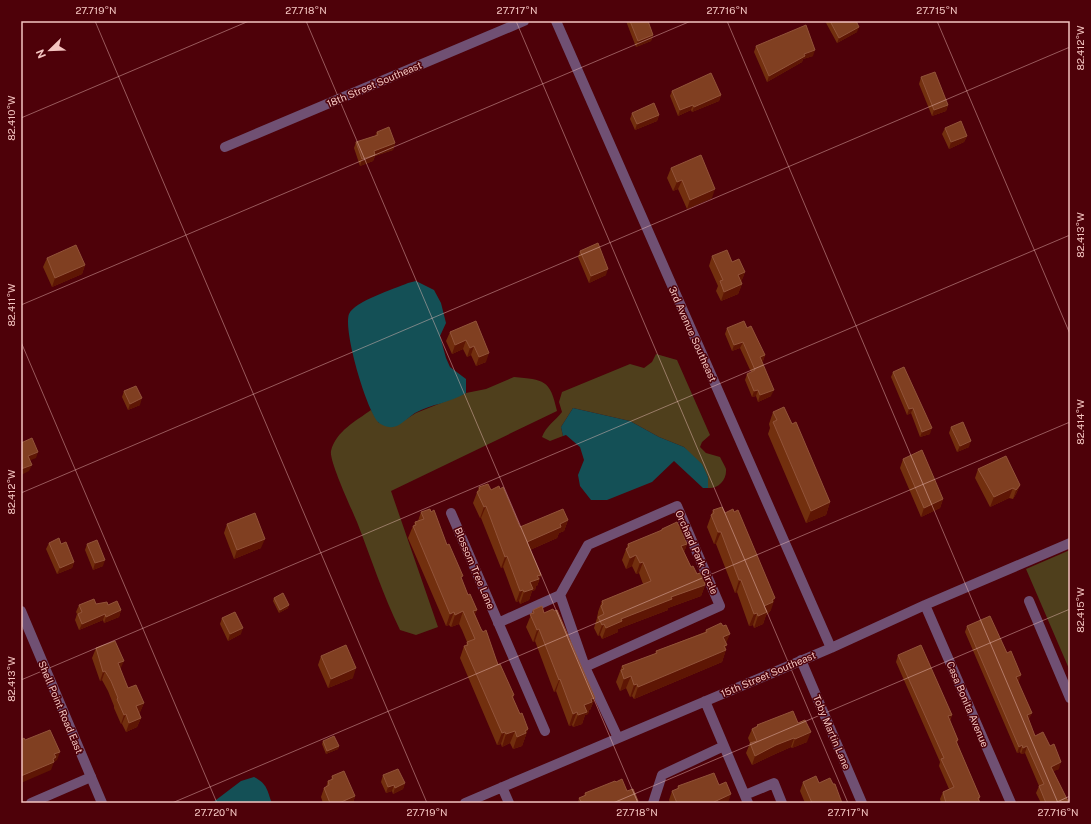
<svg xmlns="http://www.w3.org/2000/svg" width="1091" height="824" font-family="'Public Sans',sans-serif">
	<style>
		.green { fill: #4f3f1c }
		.water { fill: #145056 }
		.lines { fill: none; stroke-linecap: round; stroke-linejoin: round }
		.minor { stroke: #705073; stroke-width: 10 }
		.tertiary { stroke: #705073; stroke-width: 10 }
		.wall { fill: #722f0e }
		.shaded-wall { fill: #5e1604 }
		.building { fill: #803f21; stroke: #92543a }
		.ticks { fill: none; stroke: #f4c5c1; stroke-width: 1; stroke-opacity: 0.45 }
		.labels { text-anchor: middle; stroke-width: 3; stroke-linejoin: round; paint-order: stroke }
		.street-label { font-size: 10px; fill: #f4c5c1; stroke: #4e0109 }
		.neatline { fill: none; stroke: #f4c5c1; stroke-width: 1.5 }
		.ticks-label { font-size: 10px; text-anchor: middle; fill: #f4c5c1 }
	</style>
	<rect width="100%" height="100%" fill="#4e0109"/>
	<!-- green -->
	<path class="green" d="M656,354L677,360L710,435L702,442L700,447L706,453L720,457C722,461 725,466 726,469C727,480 718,489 708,488V477L684,447L659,437L630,421L573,408L561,427L563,436L550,441L542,437C546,426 555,421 562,412L559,402L562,392L630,364L644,368L652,362Z
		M514,377C544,380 550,379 557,411L391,491L438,627L416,635L400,630C383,595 371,558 357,522C352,510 329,461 331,451C336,431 356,421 371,410L379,423H400L416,413L466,393L486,389Z
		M1070,550V671L1026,569Z"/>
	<!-- water -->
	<path class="water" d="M416,281L434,290L441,303L446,323L440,336L446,358L450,367L466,379V393C450,403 431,404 415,413C407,418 398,429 389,427C386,427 380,424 378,422C366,408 343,331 349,314C355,301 394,289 408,283Z
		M573,408L630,421L659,437L684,447L702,464L708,477V488H703L674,461L652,482L607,500H591L580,486L578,475L584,460L580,447L566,435L563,436L561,427Z
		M254,777C268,784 267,791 272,803H212L241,781Z"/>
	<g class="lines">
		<!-- minor -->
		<path class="minor" d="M556,21L831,648
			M225,147L524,21
			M451,513L545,731
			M1029,601L1070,698
			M925,605L1011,803
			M498,623L560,595
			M801,660L862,803
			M585,667L720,606L677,506L588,545L560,595L585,667L618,738
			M705,701L748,803
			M502,787L509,803
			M745,795L774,783L782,803
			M31,803L91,777
			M465,803L831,648L925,605L1070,543
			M653,803L662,775L724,746"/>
		<!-- tertiary -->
		<path class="tertiary" d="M21,611L102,803"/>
	</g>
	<!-- wall -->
	<path class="wall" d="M626,21H648L653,35L651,41L636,47Z
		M825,21H856L857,32L837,43Z
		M756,46L813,56L803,59L802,62L767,82L754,52Z
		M921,77L948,105L946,111L932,116L919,84Z
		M672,91L721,95L719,101L692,112L691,110L678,116L670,96Z
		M632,113L659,115L657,121L635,130L630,119Z
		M945,128L967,136L964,142L949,149L942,134Z
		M377,132L395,143L393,150L375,156L373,161L360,166L354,148L356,142L375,136Z
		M671,168L712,198L687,209L678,189L673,191L667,178Z
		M580,251L606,275L589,283L578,257Z
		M712,256L732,262L745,272L741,282L742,284L738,294L721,301L716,291L718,286L709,266Z
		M47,258L85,265L82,274L52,287L43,267Z
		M476,321L486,362L476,366L471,355L467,357L463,349L452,354L446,341L450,332Z
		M727,328H747L765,355L763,361H762L771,396L758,402L756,396L752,397L745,380L747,374L751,372L740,348L732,351L725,334Z
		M893,372L930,434L920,437L911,413L907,415L891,377Z
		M124,391L140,405L128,410L122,397Z
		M773,412L792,424L830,502L826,515L806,523L768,434L770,428L769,424Z
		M951,427L969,447L957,452L949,433Z
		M903,459L943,499L940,508L921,517L900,468Z
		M978,469L1020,485L1016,494L1013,499L1009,498L990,507L975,478Z
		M479,487L491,490L520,527L568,520L564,531L559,533L557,538L530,550L541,575L537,586H536L535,590L532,591L529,600L520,604L519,601L516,602L503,567L501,568L481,518H480L473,503Z
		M713,510L771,610L770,611L768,614L766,615L763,624L754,628L753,625L749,626L737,592L735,593L716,544H714L707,527Z
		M421,512L447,545L461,579L481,629L514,695L513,698L520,714L528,729L522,746L513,749L510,743L502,747L501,744L497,745L460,658L464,646H466L467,642L462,630L459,624L451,627L449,625L446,626L408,538L413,526H414L415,522L418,521Z
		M227,524L261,548L234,559L224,533Z
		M662,529L684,537L687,544L684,552L691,567L697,574L707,580L701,596L668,608V610L618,629V632L602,639L600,635L598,636L594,628L597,618V617L598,613V612L602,601L643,584L639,573L636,574L632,566L626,569L622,560L628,544L661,531Z
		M49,543L61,544L74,562L72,568L57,574L46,549Z
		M87,544L103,566L93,570L85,550Z
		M274,598L288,608L279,613L273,601Z
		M96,604L108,605L121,610L119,617L104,623L103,620L79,630L75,620L77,614L76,612L79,605Z
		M533,610L544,613L595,698L590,710H589L588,714L585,715L582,724L573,727L572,725L569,726L556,691L554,692L535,641L533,642L526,627Z
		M222,618L241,634L228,641L220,624Z
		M967,626L1019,681H1018L1029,719L1028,720L1035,736L1059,769L1053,771L1069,803H1041L1036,793L1039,786L1025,753L1021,754L1020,752L1017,753L965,632Z
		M706,630L726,643V649L722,662L634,699L632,696L630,697L626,688L620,691L616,682L622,666L655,654L656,651L705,632Z
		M96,648L120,670L128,688L144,703L140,712L139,713L141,718L137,727L126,732L122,724H121L114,708V706L108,691L102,680L100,681L92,658Z
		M898,655L952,715L950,721L958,740L957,743L980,797L979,800L980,803H941L940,799L943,792L949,789L939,766L940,762L896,662Z
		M321,656L353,678L328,688L318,665Z
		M798,723L807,742L792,748L791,747L773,755L752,765L746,753L750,743L748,738L752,729L757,727V725Z
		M323,741L339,746L338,749L326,754L322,744Z
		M383,775L405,783L403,789L393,794L392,791L386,793L381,782Z
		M332,776L355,796L353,803H323L321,797L324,788L326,787L328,781L331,780Z
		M616,782L638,801V803H578L579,798L584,796L585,793Z
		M803,782L819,783L842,803H805L800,791Z
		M719,785L728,803H670L669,800L672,791L677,789L678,786Z"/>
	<!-- shaded-wall -->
	<path class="shaded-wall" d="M859,27L857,32L837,43L839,38Z
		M653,35L651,41L636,47L638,41Z
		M815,50L813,56L803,59L802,62L767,82L769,76L804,54Z
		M721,95L719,101L692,112L694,107Z
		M693,105L691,110L678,116L680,110Z
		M948,105L946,111L932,116L934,110Z
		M659,115L657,121L635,130L637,124Z
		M967,136L964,142L949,149L951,142Z
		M395,143L393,150L375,156L373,161L360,166L362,159L374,151Z
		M682,180L678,189L673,191L677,182Z
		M715,189L712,198L687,209L690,200Z
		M85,265L82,274L52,287L55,278Z
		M608,269L606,275L589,283L591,276Z
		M745,272L741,282L734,284L738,275Z
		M742,284L738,294L721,301L724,292Z
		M466,340L463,349L452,354L455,345Z
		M743,342L740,348L732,351L734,345Z
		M474,346L471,355L467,357L470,348Z
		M489,353L486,362L476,366L479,357Z
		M765,355L763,361L757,363L760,357Z
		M758,390L756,396L752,397L754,391Z
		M774,390L771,396L758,402L760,395Z
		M142,398L140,405L128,410L130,404Z
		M913,408L911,413L907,415L909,409Z
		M932,428L930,434L920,437L922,432Z
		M971,441L969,447L957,452L960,446Z
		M38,452L36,458L26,462L28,456Z
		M32,465L29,471L21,475V469Z
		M1020,485L1016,494L1013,499L1016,490Z
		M1013,488L1009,498L990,507L994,497Z
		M943,499L940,508L921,517L924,508Z
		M830,502L826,515L806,523L811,511Z
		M486,506L481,518H480L484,507Z
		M568,520L564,531L559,533L557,538L523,553L527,542L560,524Z
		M718,532H721L716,544H714Z
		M265,539L261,548L234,559L237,550Z
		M687,544L683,555L681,546Z
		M636,555L632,566L626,569L630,558Z
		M507,556L503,567L501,568L505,557Z
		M105,560L103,566L93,570L95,563Z
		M74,562L72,568L57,574L60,568Z
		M643,562L639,573L636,574L640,563Z
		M541,575L537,586H536L535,590L532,591L529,600L520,604L524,592L530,582L537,576Z
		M707,580L701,596L668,608V610L618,629V632L602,639L606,628L621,619L671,597Z
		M739,580H741L737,592L735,593Z
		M523,590L519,601L516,602L520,591Z
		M775,598L771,610L770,611L768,614L766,615L763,624L754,628L758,616L764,606L772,600Z
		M289,605L288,608L279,613L280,610Z
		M121,610L119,617L104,623L106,617Z
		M477,610L472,622L473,611Z
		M463,611L459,624L451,627L455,615Z
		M454,612L449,625L446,626L450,614Z
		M757,613L753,625L749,626L754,614Z
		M105,614L103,620L79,630L82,624Z
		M604,624L600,635L598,636L602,625Z
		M243,628L241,634L228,641L230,634Z
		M539,629L535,641L533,642L537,630Z
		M730,634L725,646L727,645L725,650H726L722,662L634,699L638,687L723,637Z
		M124,661L120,670L118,663Z
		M356,668L353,678L328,688L331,679Z
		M105,671L102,680L100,681L103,672Z
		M1021,675L1019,681L1013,683L1016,677Z
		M631,676L626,688L620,691L624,679Z
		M560,679L556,691L554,692L559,680Z
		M637,684L632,696L630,697L634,685Z
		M595,698L590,710H589L588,714L585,715L582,724L573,727L578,715L584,705L591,699Z
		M144,703L140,712L133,716L136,706Z
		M577,712L572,725L569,726L573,714Z
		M1032,713L1029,719L1024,721L1027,715Z
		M126,714L122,724H121L124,715Z
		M952,715L949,722L948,716Z
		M141,718L137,727L126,732L129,723Z
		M528,729L522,746L513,749L517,737L525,731Z
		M515,731L510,743L502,747L506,734Z
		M505,732L501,744L497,745L502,733Z
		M811,732L807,742L792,748L795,739Z
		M794,738L791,747L773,755L752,765L755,756L776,745Z
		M1022,745L1020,752L1017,753L1019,747Z
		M339,746L338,749L326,754L327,751Z
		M1027,746L1025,753L1021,754L1023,748Z
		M60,752L57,760L54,762L51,770L21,783V776L54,754Z
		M1061,762L1059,769L1049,773L1051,767Z
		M405,783L403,789L393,794L395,788Z
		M394,785L392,791L386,793L388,787Z
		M731,794L728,803H714V802Z
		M355,796L353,803H339Z"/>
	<!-- building -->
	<path class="building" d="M630,21H648L653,35L638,41Z
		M830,21H856L859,27L839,38Z
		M806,25L815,50L804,54L805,56L769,76L756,46Z
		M935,72L948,105L934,110L921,77Z
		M711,73L721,95L694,107L693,105L680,110L672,91Z
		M654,103L659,115L637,124L632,113Z
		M961,121L967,136L951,142L945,128Z
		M389,127L395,143L374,151L375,155L362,159L356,142L378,135L377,132Z
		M701,155L715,189L690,200L682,180L677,182L671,168Z
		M598,243L608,269L591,276L580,251Z
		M76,245L85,265L55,278L47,258Z
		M727,250L732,262L739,259L745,272L738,275L742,284L724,292L720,281L723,280L712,256Z
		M476,321L489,353L479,357L474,346L470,348L466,340L455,345L450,332Z
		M744,321L747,328L751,326L765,355L760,357L774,390L760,395L758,390L754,391L747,374L755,370L743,342L734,345L727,328Z
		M904,367L932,428L922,432L913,408L909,409L893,372Z
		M136,386L142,398L130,404L124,391Z
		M784,407L792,424L796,422L830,502L811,511L773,422L777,420L773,412Z
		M963,422L971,441L960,446L951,427Z
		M32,438L38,452L28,456L32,465L21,469V443Z
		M922,450L943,499L924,508L903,459Z
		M1006,456L1020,485L1016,490L1013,488L994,497L978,469Z
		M488,484L491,490L499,486L500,489L503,487L520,527L563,509L568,520L560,524L561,527L527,542L541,575L537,576L539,579L530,582L533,589L524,592L523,590L520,591L507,556L505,557L486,506L484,507L477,492L480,490L479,487Z
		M722,507L725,513L733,509L734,512L738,510L775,598L772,600L773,602L764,606L767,612L758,616L757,613L754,614L741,580H739L721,532H718L711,515L714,513L713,510Z
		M430,509L431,512L434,510L447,545L449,544L463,576L461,577L468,595L470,594L477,610L473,611L481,629L483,632L486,630L498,665L500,664L514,695L512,696L520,714L522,713L528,729L525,731L526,733L517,737L515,731L506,734L505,732L502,733L464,646L468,645L467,642L475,639L463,611L455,615L454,612L450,614L413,526L416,525L415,522L424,519L421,512Z
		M255,513L265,539L237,550L227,524Z
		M677,522L679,526L682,524L686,533L683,534L687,544L681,546L691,567L693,566L697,574L703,572L707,580L704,582L705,585L671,597L672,599L621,619L622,621L606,628L604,624L602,625L598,617L604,614L601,606L603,604L602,601L651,581L643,562L640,563L636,555L630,558L626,549L629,547L628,544L662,530V529Z
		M59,538L61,544L66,542L74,562L60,568L49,543Z
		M97,540L105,560L95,563L87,544Z
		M283,593L289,605L280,610L274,598Z
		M94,599L96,604L107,602L108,605L117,601L121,610L106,617L105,614L82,624L78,614L82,612L79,605Z
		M542,606L544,613L553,609L554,611L557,610L595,698L591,699L592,702L584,705L587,712L578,715L577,712L573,714L560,679L559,680L539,629L537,630L530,614L534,613L533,610Z
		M235,612L243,628L230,634L222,618Z
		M990,616L1007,653L1011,651L1021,675L1016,677L1032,713L1027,715L1035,736L1043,732L1050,746L1054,744L1061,762L1051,767L1069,803H1046L1039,786L1044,784L1027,746L1023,748L1022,745L1019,747L967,626Z
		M721,623L723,626L726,625L730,634L723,637L727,645L724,646L726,650L638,687L637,684L634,685L631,676L624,679L621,670L624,669L622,666L657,653L656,651L707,632L706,630Z
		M115,641L124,661L118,663L128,688L136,685L144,703L136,706L141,718L129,723L126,714L124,715L117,699L118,698L111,681L105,671L103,672L96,648Z
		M346,645L356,668L331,679L321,656Z
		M921,645L952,715L948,716L958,740L956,741L980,797L978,798L980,803H946L943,792L954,787L941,759L944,758L898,655Z
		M793,711L798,723L805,720L811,732L795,739L794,738L776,745L755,756L750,743L757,741L752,729L758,726L757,725Z
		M50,730L60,752L54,754L56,757L53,759L54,762L21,776V740L24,738L25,740Z
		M334,736L339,746L327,751L323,741Z
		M398,769L405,783L395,788L394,785L388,787L383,775Z
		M344,771L355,796L339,803H330L324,788L329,785L328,781L333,779L332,776Z
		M714,773L719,785L726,782L731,794L714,802L715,803H676H677L672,791L679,788L678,786Z
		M816,776L819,783L830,778L833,784H835L842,803H812L803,782Z
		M622,779L627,791L633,789L638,801L634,803H582L579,798L586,795L585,793L615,781L616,782Z"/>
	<!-- ticks -->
	<path class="ticks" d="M95,21L427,803M306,21L638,803M516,21L848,803M727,21L1058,803M937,21L1070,334M21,118L249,21M21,305L691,21M21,342L217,803M21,493L1070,47M21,680L1070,235M172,803L1070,422M613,803L1070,609M1055,803L1070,796"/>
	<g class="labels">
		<!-- street labels -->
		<g class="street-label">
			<text transform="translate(374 84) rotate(-23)" y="4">18th Street Southeast</text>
			<text transform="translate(693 334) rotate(66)" y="4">3rd Avenue Southeast</text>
			<text transform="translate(697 552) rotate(66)" y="4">Orchard Park Circle</text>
			<text transform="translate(475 568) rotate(67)" y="4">Blossom Tree Lane</text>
			<text transform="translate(768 674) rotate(-23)" y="4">15th Street Southeast</text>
			<text transform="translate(968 704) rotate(67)" y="4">Casa Bonita Avenue</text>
			<text transform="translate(61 707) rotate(67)" y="4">Shell Point Road East</text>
			<text transform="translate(832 732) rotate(67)" y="4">Toby Martin Lane</text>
		</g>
	</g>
	<!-- border -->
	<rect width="1091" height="824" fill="none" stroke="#4e0109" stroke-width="44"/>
	<!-- north arrow -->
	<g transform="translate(50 50) rotate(247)" stroke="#4e0109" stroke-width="3" paint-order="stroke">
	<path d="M0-3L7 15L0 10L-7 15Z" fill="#f4c5c1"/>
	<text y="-6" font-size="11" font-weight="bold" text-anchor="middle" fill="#f4c5c1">N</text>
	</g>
	<rect x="22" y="22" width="1047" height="780" class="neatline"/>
	<g class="ticks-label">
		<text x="96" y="14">27.719°N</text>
		<text x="306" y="14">27.718°N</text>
		<text x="517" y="14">27.717°N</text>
		<text x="727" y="14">27.716°N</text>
		<text x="937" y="14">27.715°N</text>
		<text transform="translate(1080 48) rotate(-90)" y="4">82.412°W</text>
		<text transform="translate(11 118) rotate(-90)" y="4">82.410°W</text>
		<text transform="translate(1080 235) rotate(-90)" y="4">82.413°W</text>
		<text transform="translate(11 305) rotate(-90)" y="4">82.411°W</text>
		<text transform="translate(1080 422) rotate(-90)" y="4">82.414°W</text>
		<text transform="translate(11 492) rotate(-90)" y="4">82.412°W</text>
		<text transform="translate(1080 610) rotate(-90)" y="4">82.415°W</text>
		<text transform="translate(11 679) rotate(-90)" y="4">82.413°W</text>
		<text x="216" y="816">27.720°N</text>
		<text x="427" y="816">27.719°N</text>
		<text x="637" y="816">27.718°N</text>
		<text x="848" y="816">27.717°N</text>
		<text x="1058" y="816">27.716°N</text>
	</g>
</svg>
